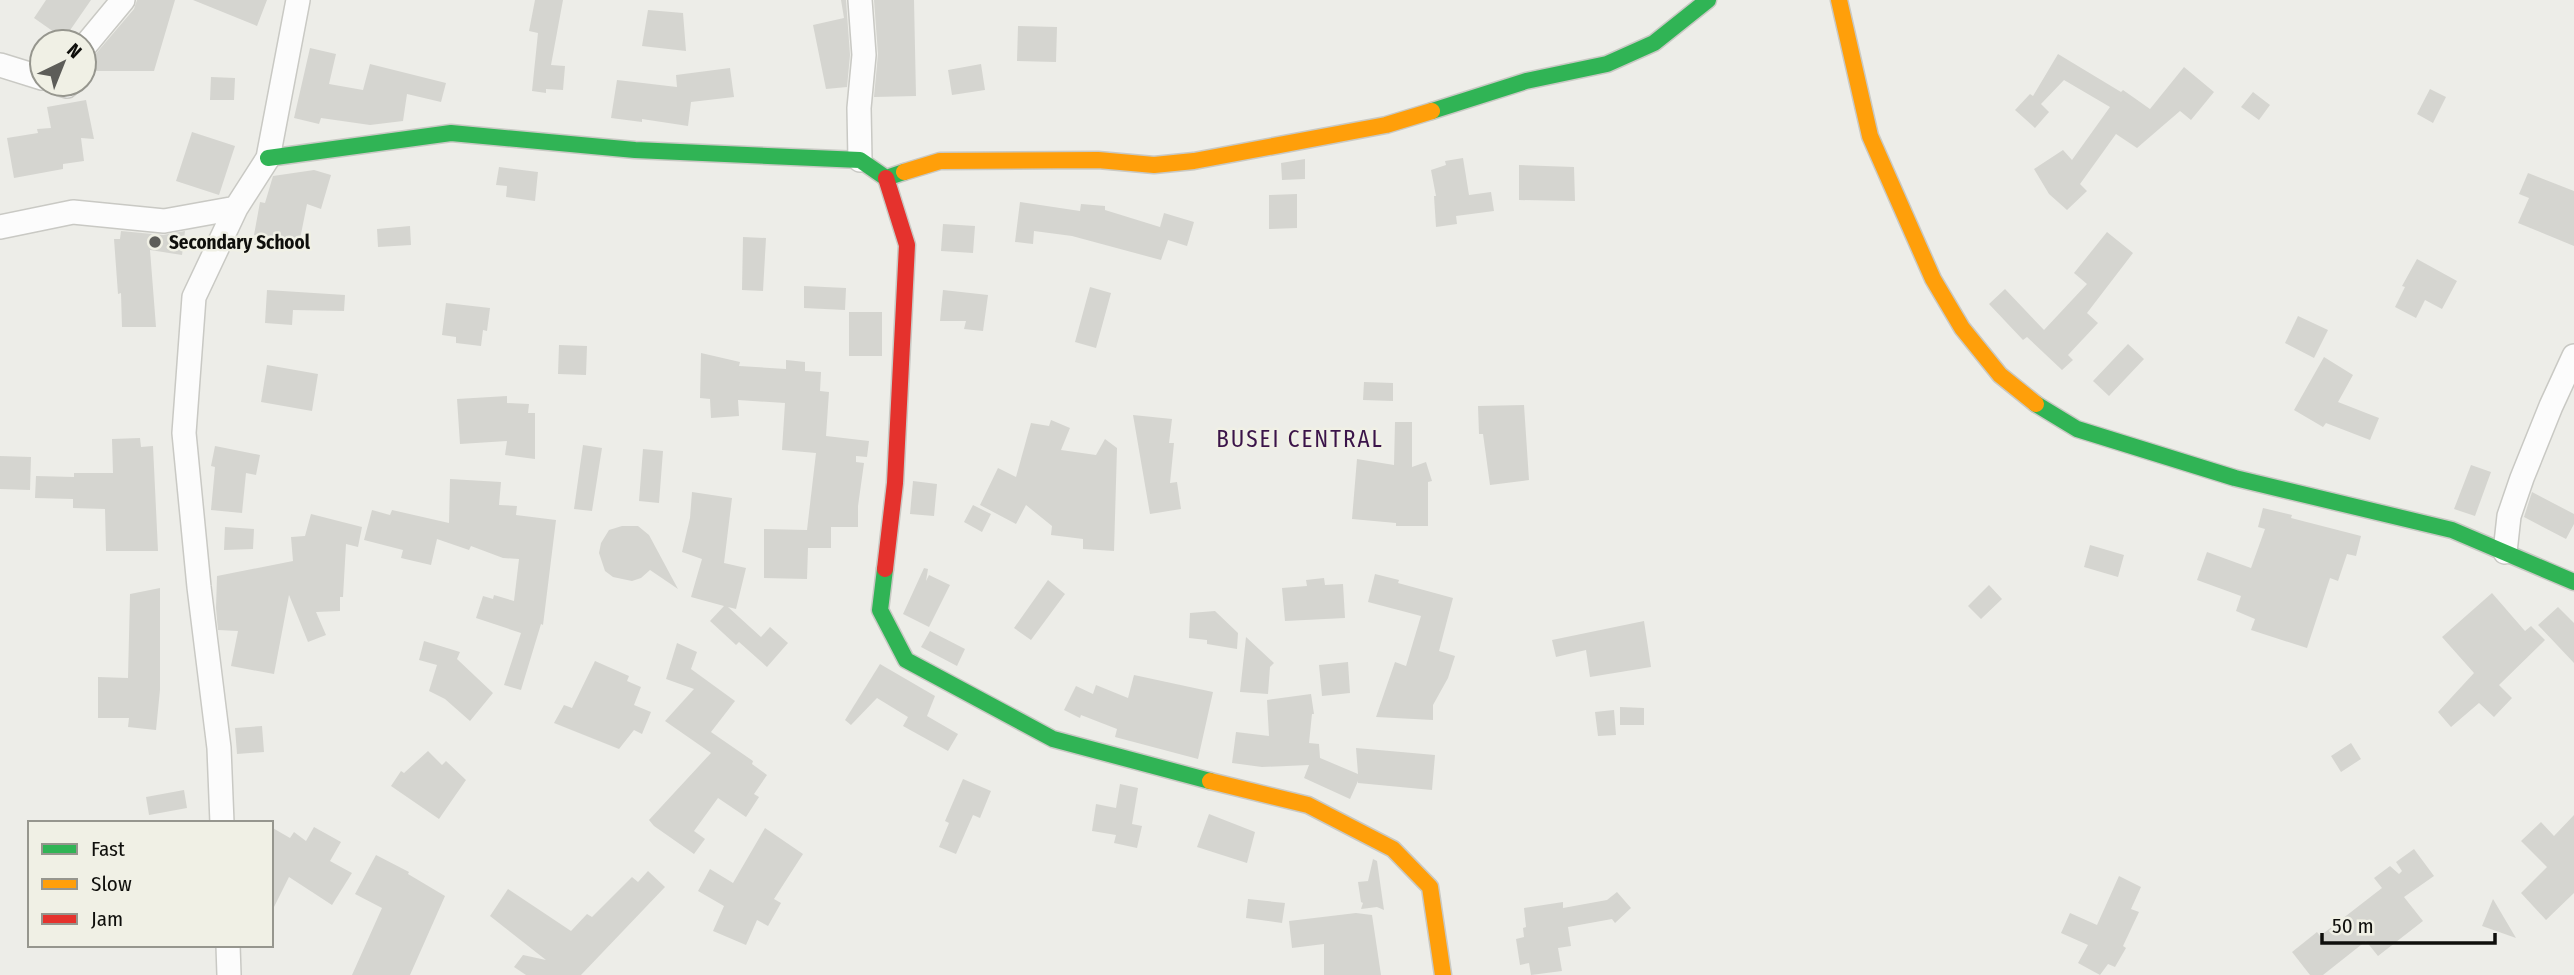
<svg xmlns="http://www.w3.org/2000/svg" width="2574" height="975" font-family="'Fira Sans Condensed',sans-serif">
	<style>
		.building { fill: #d5d5d0 }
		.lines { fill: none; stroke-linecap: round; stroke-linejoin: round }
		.street-casing { stroke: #c9c9c4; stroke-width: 26 }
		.fast-casing { stroke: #c9c9c4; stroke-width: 19 }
		.slow-casing { stroke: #c9c9c4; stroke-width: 19 }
		.jam-casing { stroke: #c9c9c4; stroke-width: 19 }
		.street { stroke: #fcfcfc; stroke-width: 23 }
		.fast { stroke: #30b455; stroke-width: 16 }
		.slow { stroke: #ff9f0a; stroke-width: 16 }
		.jam { stroke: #e5322d; stroke-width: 16 }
		.poi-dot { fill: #5d5d59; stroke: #f0f0e5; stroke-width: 2.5 }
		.labels { text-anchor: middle; stroke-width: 5; stroke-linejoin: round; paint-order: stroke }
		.poi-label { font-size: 19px; font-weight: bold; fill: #0f0f0c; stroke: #f0f0e5; text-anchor: start }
		.quarter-label { font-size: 23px; letter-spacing: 2px; fill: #3b1449; stroke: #f0f0e5 }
	</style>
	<rect width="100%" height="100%" fill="#edede8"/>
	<!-- building -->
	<path class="building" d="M46,0H91L64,39L34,18Z
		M137,0H175L154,71H93V57L134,9Z
		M193,0H267L257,26Z
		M535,0H563L551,65L565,66L563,90L546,89V93L532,91L538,33L529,31Z
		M841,0H846L850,55L847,87L826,89L813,25L844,18Z
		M874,0H914L916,96L874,97L878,54Z
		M648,10L683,13L686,51L642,46Z
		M1018,26L1057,27L1056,62L1017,61Z
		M310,48L336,54L329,84L363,90L370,64L446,83L441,102L407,94L403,121L370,125L321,118L319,124L294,118Z
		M2058,54L2121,92L2123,90L2150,109L2184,67L2214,92L2191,120L2180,111L2137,148L2116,134L2080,184L2087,191L2067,210L2049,194L2034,169L2063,150L2072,160L2110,107L2064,80L2041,104L2049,112L2035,128L2015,110L2030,94L2033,96Z
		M981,64L985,90L952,95L948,70Z
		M730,68L734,97L691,102L688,126L642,119V122L611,118L617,80L677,87L676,75Z
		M211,77L235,78L234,100H210Z
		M2430,89L2446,97L2433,123L2417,114Z
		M2253,92L2270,105L2259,120L2241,107Z
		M86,100L94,139L81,138L84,161L63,164V169L14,178L7,138L38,133L37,129L51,128L47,107Z
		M192,132L235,146L219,195L176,181Z
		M1463,158L1469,195L1491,192L1494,211L1456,216L1457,224L1436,227L1434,196H1436L1431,170L1446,165L1445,161Z
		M1305,159V179L1282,180L1281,163Z
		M1519,165L1574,167L1575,201L1519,200Z
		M499,167L538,172L535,201L506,197L507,186L496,185Z
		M314,170L331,175L321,209L307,204L299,244L254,235L260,202L265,203L273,176Z
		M2528,173L2574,191V246L2518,223L2529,198L2519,194Z
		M1297,194V228L1269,229V195Z
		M1020,202L1080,211L1081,204L1105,206V210L1160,227L1164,213L1194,222L1187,246L1168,240L1161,260L1072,236L1034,231L1033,244L1015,242Z
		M943,224L975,226L973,253L941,251Z
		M410,226L411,245L378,247L377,229Z
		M121,231L163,235L185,231L182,255L150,250L156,327H122L121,293L118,294L114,239H120Z
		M2107,232L2133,253L2087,313L2098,323L2068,355L2073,360L2062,370L2027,337L2023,340L1989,304L2005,289L2044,330L2087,284L2074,273Z
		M743,237L766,238L763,291L742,290Z
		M2417,259L2457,281L2442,309L2425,300L2416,318L2395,307L2405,287L2402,286Z
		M804,286L846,288L845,310L804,308Z
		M1090,287L1111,293L1096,348L1075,342Z
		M267,290L345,295L344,311L293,310L292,325L265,323Z
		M943,290L988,295L983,331L964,329L966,321H940Z
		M446,303L490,308L487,331L483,330L481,346L456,343V337L442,335Z
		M849,312H882V356H849Z
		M2298,316L2328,330L2314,358L2285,343Z
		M2128,344L2144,359L2109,396L2093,381Z
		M559,345L587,346L586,375L558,374Z
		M701,353L740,362L739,366L786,369V360L805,362V371L821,372L820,391L829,392L826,436L869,441L867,457L856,456V462L864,463L858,506V527H831V548H808L807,579L764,578V529L807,530L816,453L782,450L785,403L738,400L739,416L711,418L710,399L700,398Z
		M2324,357L2353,375L2338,402L2379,418L2370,440L2326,423L2323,427L2294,410Z
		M267,365L318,374L312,411L261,402Z
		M1364,382L1393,383V401L1363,400Z
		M507,396V403L529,404L528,413H535V459L505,455L507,441L460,444L457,399Z
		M1524,405L1529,480L1490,485L1483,434H1479L1478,406Z
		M1133,415L1172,419L1169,443H1174L1170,483L1177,482L1181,509L1150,514Z
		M1051,420L1070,428L1061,450L1096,455L1105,439L1117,448L1114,551L1083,549V539L1051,535L1052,526L1026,505L1016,524L980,505L998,468L1016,477L1031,423L1049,426Z
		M1395,422H1412V467L1426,462L1432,481L1428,482V526H1396V523L1352,519L1357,459L1394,465Z
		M140,438L141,447L153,446L158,551H106L105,509L73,508V499L35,498L36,476L74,477V473H113L112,439Z
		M583,445L602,448L592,511L574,509Z
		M215,446L260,455L256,475L246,473L242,513L211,510L215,467L211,466Z
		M643,449L663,451L659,503L639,501Z
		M0,456L31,457L30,490L0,489Z
		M2471,465L2491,472L2475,516L2454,509Z
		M450,479L501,482L499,505L517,506L516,515L556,520L543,625L541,624L521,690L504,685L521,633L476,618L483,596L493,599L494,595L514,601L519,559L503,558L471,546L469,550L437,539L431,565L401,558L403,550L364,540L372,510L390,515L392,510L449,523Z
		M913,481L937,484L934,516L910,514Z
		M692,492L732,498L724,563L746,568L736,609L728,607L761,637L770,627L788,643L767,667L739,642L736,645L710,621L724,606L691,597L702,559L682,552L690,518Z
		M2532,492L2574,514V524L2566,539L2524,517Z
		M973,505L991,514L982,532L964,522Z
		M2263,508L2292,515L2291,518L2361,536L2356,556L2347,554L2338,581L2330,578L2307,648L2251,630L2255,619L2236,611L2241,596L2197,580L2207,552L2251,568L2265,529L2258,527Z
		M311,514L362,527L358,547L346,544L343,597H340V611L316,612L326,635L308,642L289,595L274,674L231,666L238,631L218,630L216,608L217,576L293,561L291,537L305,536Z
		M622,526H638L649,535L678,589L650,570L641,578L632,581L613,577L605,571L599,553L601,543L609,530Z
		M225,527L254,529L253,549L224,550Z
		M2090,545L2124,555L2118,577L2084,567Z
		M924,568L928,569L926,581L929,575L950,585L929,627L903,614Z
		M1375,574L1399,580L1398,583L1453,598L1439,651L1455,656L1448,678L1433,705V720L1376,717L1395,662L1406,666L1421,616L1368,602Z
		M1324,578L1325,585L1343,584L1345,618L1285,621L1282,588L1307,586L1306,580Z
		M1048,580L1065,594L1031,640L1014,628Z
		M1989,585L2002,599L1981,619L1968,606Z
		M160,588V690L156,730L128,727L129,718H98V677L128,678L130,594Z
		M2492,593L2525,631L2531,626L2545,640L2499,685L2512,698L2494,717L2479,703L2451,727L2438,712L2474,673L2442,637Z
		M2558,607L2574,623V663L2538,625Z
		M1215,611L1238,633L1237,649L1207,644V640L1189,638L1190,613Z
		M1644,621L1651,667L1590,677L1586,650L1556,657L1552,640Z
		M930,631L965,649L957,666L921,647Z
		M1246,637L1274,663L1270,667L1268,694L1240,692Z
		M424,641L460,652L457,659L493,693L470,721L445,699L429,691L437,665L419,660Z
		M677,643L697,652L691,669L735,701L711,732L753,761L752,764L767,775L754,794L759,797L746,817L718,798L694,831L705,839L694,854L654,826L649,820L711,753L665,721L694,689L666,679Z
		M595,661L629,676L627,681L641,687L634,705L651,712L642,734L634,730L619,749L554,723L564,705L572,708Z
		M1348,662L1350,693L1322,696L1319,665Z
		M880,664L935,696L927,716L958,734L948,751L903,726L908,717L877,698L851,725L845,720Z
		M1134,675L1213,692L1198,759L1115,737L1117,729L1081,715L1080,718L1064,710L1076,686L1093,694L1096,685L1128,698Z
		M1311,694L1314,714H1312L1309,743L1319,744L1320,758L1358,774L1356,748L1435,755L1432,790L1358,783V781L1350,799L1304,778L1309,765L1262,767L1232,763L1236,732L1269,736L1267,700Z
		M1620,707L1644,708V725H1620Z
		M1614,710L1616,735L1598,736L1595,712Z
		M262,726L264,752L237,754L235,728Z
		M2351,743L2361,759L2341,772L2331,756Z
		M428,751L442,765L446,761L466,780L439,819L391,786L401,771L404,773Z
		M963,779L991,791L980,818L973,815L956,854L939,847L949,823L945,821Z
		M1120,784L1138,788L1132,824L1142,826L1137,848L1114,843L1116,835L1092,831L1096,804L1116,808Z
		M184,790L187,808L149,815L146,797Z
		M1209,814L1255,832L1247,863L1197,847Z
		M2574,815V893L2546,920L2521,893L2547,867L2521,841L2541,822L2554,836Z
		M271,827L290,838L294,832L306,841L314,827L341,842L330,861L352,873L332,905L289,877L271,913Z
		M765,828L803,854L774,899L781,903L768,926L757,920L746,945L713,931L724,906L698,891L710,869L733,883Z
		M2414,849L2434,876L2404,897L2423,921L2378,956L2366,941L2323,975H2310L2292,952L2317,932L2320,936L2382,888L2374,878L2390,866L2399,874L2402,871L2396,862Z
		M376,855L409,872L408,874L445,896L410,975H352L382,908L355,894Z
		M1373,859L1377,861L1384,910L1377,907L1361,909L1363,903L1361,902L1358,882L1368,881Z
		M648,871L665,887L581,975H526L514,967L523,955L546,960L490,916L508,889L571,931L587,914L592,917L632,877L638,882Z
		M2119,876L2141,887L2131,909L2139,912L2123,946L2126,948L2115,967L2108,964L2100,975L2078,963L2088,945L2061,933L2070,913L2097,925Z
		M1617,892L1631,908L1615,923L1612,919L1568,927L1571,946L1558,948L1562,971L1531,975L1529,963L1520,965L1516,939L1524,937L1523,928L1526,927L1524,908L1563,902V908L1607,900Z
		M1248,899L1285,903L1282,923L1246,918Z
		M2493,899L2516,938L2482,926Z
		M1356,913L1372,915L1381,975H1324V944L1292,948L1289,921Z"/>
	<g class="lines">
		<!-- street casing -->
		<g class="street-casing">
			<path id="street" d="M84,47L123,0
				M0,65L42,78
				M60,84L67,86L68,84
				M860,160L859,108L864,55L860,0
				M0,227L73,212L164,221L236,208
				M2505,552L2509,516L2522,478L2551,406L2574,356
				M222,823L219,748L199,587L184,433L194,297L236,208L268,158L298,0
				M228,945L229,975"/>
		</g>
		<!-- fast casing -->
		<g class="fast-casing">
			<path id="fast" d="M1432,111L1526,81L1607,64L1654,43L1708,0
				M268,158L451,133L635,150L860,160L886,178L904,172
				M2036,404L2077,429L2235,478L2452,530L2574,582
				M885,569L880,610L906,660L1053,739L1210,781"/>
		</g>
		<!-- slow casing -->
		<g class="slow-casing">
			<path id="slow" d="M1839,0L1870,136L1933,279L1962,328L2000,375L2036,404
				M904,172L940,161L1098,160L1154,165L1194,161L1386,125L1432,111
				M1210,781L1308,805L1393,849L1430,887L1443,975"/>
		</g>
		<!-- jam casing -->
		<g class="jam-casing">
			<path id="jam" d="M885,569L895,483L907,245L886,178"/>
		</g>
		<!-- street -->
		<use href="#street" class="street"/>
		<!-- fast -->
		<use href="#fast" class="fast"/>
		<!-- slow -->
		<use href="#slow" class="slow"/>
		<!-- jam -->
		<use href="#jam" class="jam"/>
	</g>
	<!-- markers -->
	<circle class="poi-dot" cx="155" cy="242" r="7"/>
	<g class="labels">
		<!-- poi labels -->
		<g class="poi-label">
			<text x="169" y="249">Secondary School</text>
		</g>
		<!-- quarter labels -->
		<g class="quarter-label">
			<text x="1300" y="447">BUSEI CENTRAL</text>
		</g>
	</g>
	<!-- legend -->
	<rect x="28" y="821" width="245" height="126" fill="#f0f0e5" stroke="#96968e" stroke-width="2"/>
	<rect x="42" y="844" width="35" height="10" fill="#30b455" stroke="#96968e" stroke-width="2"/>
	<text x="91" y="856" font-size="21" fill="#0f0f0c">Fast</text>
	<rect x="42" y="879" width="35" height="10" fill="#ff9f0a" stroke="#96968e" stroke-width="2"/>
	<text x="91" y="891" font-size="21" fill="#0f0f0c">Slow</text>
	<rect x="42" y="914" width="35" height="10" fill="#e5322d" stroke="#96968e" stroke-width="2"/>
	<text x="91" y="926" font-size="21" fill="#0f0f0c">Jam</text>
	<!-- north arrow -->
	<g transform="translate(63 63) rotate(43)"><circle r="33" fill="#f0f0e5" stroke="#96968e" stroke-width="2"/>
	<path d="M0-5L12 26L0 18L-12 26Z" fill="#5d5d59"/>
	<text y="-10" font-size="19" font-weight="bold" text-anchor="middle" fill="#0f0f0c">N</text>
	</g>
	<!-- scale -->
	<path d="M2322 933v10h173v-10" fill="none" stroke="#0f0f0c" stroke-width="3.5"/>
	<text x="2332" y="933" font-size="21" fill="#0f0f0c" stroke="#f0f0e5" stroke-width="5" paint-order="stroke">50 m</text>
</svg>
